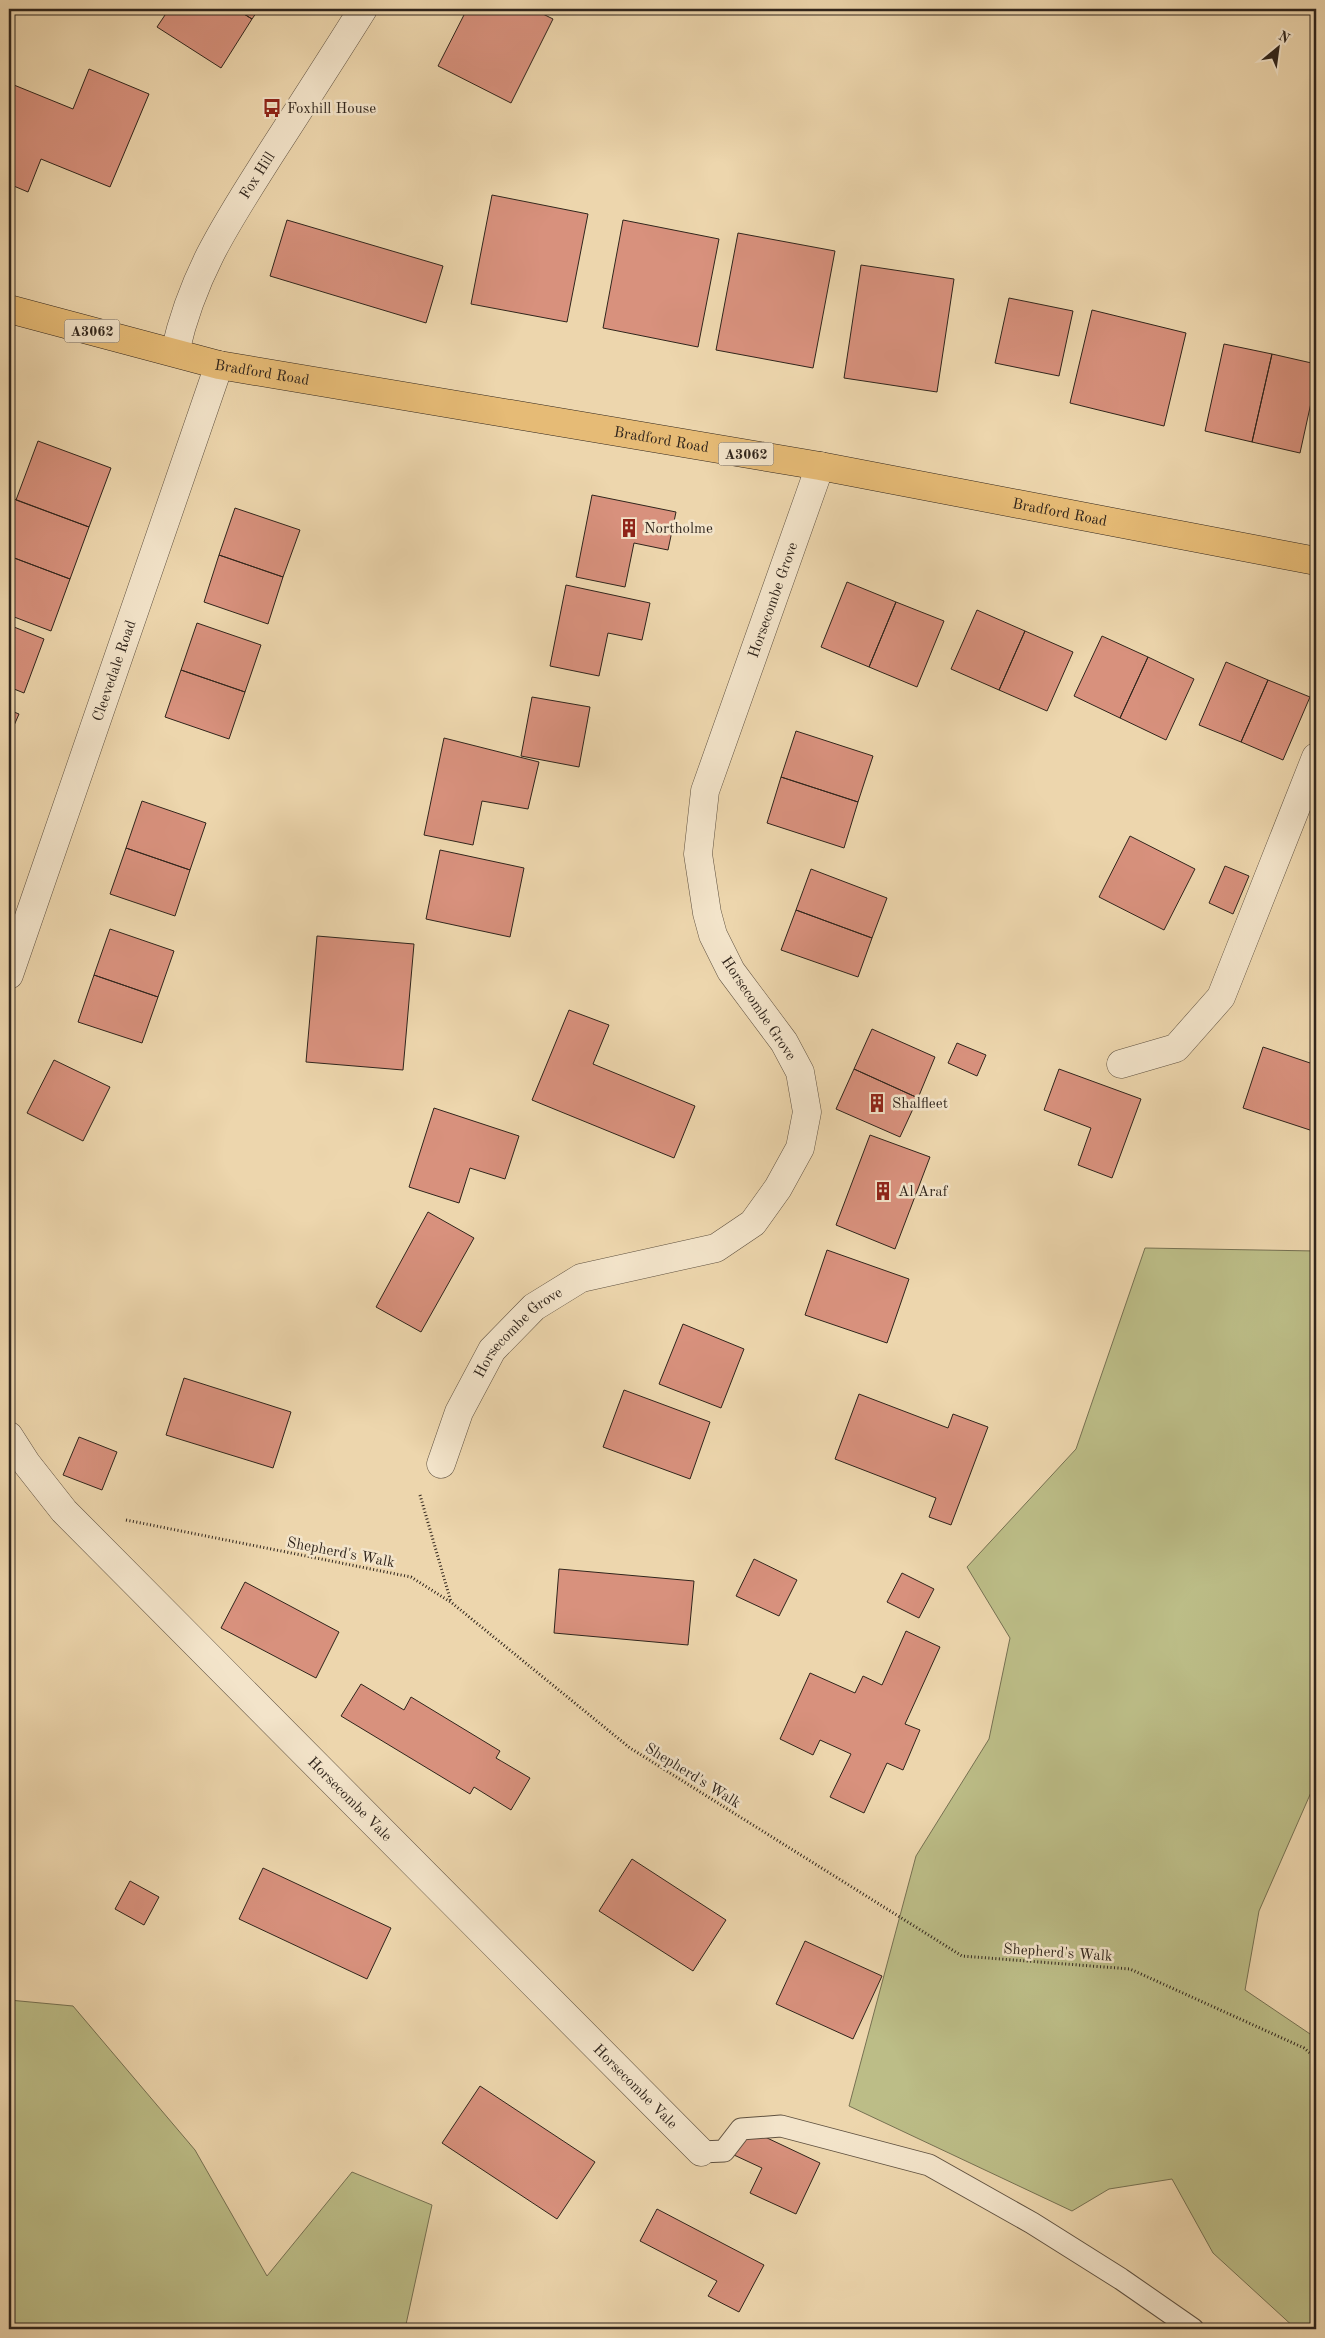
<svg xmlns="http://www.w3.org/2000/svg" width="1325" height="2338" font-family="'Old Standard TT',serif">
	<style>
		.green { fill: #bcbd87; stroke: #767152 }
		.building { fill: #d8917d; stroke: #30251c }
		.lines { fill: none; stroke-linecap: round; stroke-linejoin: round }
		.service-casing { stroke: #5f5140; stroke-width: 23 }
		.minor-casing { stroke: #5f5140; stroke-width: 29 }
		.primary-casing { stroke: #30251c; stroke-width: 29 }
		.path { stroke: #30251c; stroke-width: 3; stroke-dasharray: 1 2.5; stroke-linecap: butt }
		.service { stroke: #f3e4ca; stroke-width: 21 }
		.minor { stroke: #f3e4ca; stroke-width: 28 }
		.primary { stroke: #e6bb76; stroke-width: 28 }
		.labels { text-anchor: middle; stroke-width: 5; stroke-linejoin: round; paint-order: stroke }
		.shield { fill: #f3e4ca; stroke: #6a5e50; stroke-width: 1 }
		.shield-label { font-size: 14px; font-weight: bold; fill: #30251c }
		.poi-label { font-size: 15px; fill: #30251c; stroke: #f3e4ca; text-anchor: start }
		.street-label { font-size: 15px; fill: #30251c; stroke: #f3e4ca }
	</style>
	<rect width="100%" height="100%" fill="#edd6ad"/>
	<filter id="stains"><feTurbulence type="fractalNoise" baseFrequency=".004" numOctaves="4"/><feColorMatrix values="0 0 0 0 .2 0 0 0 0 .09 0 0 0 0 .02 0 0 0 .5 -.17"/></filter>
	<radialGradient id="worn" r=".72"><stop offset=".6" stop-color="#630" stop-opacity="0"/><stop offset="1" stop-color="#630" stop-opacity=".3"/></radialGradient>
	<!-- green -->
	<path class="green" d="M1145,1248L1316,1251V1781L1259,1911L1245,1990L1316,2038V2329H1296L1213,2253L1172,2179L1109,2189L1072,2211L849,2106L916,1856L989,1739L1010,1638L967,1567L1076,1449Z
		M9,2000L73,2006L195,2150L267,2276L352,2172L432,2205L405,2329H9Z"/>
	<!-- building -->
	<path class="building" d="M169,9H236L252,19L221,68L157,27Z
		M236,9H259L252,19Z
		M467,9H533L553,19L511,103L438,66Z
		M89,69L149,94L110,187L41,159L28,192L9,184V83L73,109Z
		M492,195L588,214L567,322L471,304Z
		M287,220L443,266L426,323L270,276Z
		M623,220L719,239L698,347L603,328Z
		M738,233L835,251L813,368L716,350Z
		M861,265L954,279L937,392L844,378Z
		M1009,298L1073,311L1059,376L995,363Z
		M1092,310L1186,333L1164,426L1070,403Z
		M1224,344L1272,354L1252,442L1205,431Z
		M1272,354L1316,364V380L1300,453L1252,442Z
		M38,441L111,468L89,527L16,500Z
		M592,495L676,512L668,550L634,543L625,587L576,577Z
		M9,497L89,527L70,579L9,556Z
		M235,508L300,530L283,577L219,555Z
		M219,555L283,577L268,624L204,602Z
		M9,556L70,579L51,631L9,615Z
		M847,582L896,602L869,667L821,647Z
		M566,585L650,603L642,640L608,633L599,676L550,666Z
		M896,602L944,621L917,687L869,667Z
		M977,610L1025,631L999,690L951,669Z
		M197,623L261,645L245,692L181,670Z
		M9,625L44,639L24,693L9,687Z
		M1025,631L1073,652L1047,711L999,690Z
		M1102,636L1148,657L1120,718L1074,696Z
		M1148,657L1194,679L1166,740L1120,718Z
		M1226,662L1268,680L1241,742L1199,725Z
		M181,670L245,692L229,739L165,717Z
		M1268,680L1310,697L1283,760L1241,742Z
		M532,697L590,707L579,767L521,756Z
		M9,710L19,714L9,737Z
		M796,731L873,756L858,802L781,777Z
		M444,738L539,762L528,809L482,801L473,845L424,835Z
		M781,777L858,802L844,848L767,823Z
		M142,801L206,823L190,870L126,848Z
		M1130,836L1195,869L1164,930L1099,897Z
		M126,848L190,870L175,916L110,894Z
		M440,850L524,868L510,937L426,919Z
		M1225,866L1249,876L1233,914L1209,903Z
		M811,869L887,898L872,938L796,910Z
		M796,910L872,938L858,977L781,950Z
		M110,929L174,951L158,997L94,975Z
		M317,936L414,944L403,1070L306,1062Z
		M94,975L158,997L142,1043L78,1022Z
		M569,1010L609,1025L593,1064L695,1106L674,1158L532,1100Z
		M872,1029L935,1057L918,1098L854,1069Z
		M957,1043L986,1055L977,1076L948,1063Z
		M1263,1047L1316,1065V1132L1243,1108Z
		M54,1060L110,1087L83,1141L27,1113Z
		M854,1069L918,1098L900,1137L836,1109Z
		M1059,1069L1141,1099L1112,1178L1078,1165L1091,1128L1044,1110Z
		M434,1108L519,1136L505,1179L470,1168L459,1203L409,1187Z
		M870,1135L930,1157L895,1249L836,1225Z
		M428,1212L474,1238L421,1332L376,1307Z
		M827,1250L909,1279L887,1343L805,1315Z
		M683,1324L744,1349L721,1408L659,1384Z
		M184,1378L291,1412L273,1468L166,1435Z
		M624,1390L710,1422L690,1479L603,1447Z
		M859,1394L948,1428L953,1414L988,1427L951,1525L929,1517L936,1498L835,1459Z
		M79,1437L117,1452L102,1490L63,1475Z
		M754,1559L797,1580L779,1616L736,1596Z
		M559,1569L694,1581L688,1645L554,1633Z
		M902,1573L934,1589L919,1618L887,1602Z
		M245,1582L339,1632L316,1678L221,1628Z
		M906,1631L940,1647L905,1724L920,1730L903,1770L887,1763L864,1813L830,1797L851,1754L820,1740L813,1755L780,1739L810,1673L855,1693L863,1676L882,1685Z
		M361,1684L404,1710L411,1697L500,1751L496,1758L530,1778L511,1810L474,1787L470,1794L341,1716Z
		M632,1859L726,1920L693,1971L599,1911Z
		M263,1868L391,1928L367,1979L239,1919Z
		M130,1881L159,1897L144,1925L115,1909Z
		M805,1941L882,1976L853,2039L776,2004Z
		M480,2086L595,2162L557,2219L442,2143Z
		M746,2128L820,2163L796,2214L750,2193L762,2168L734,2155Z
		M657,2209L764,2265L739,2312L708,2296L717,2281L640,2241Z"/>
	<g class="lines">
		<!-- service casing -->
		<g class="service-casing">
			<path id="service" d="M701,2152L724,2151L741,2129L781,2126L929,2165L1032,2223L1121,2279L1193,2329"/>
		</g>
		<!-- minor casing -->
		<g class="minor-casing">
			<g id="minor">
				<path id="s1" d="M175,352C193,272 228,221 271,153C302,105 333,57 363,9"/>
				<path id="s2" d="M9,975L219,365"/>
				<path d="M1121,1064L1176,1048L1221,997L1316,757"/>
				<path id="s3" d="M9,1436L27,1464L64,1511L701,2152"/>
				<path id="s4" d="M441,1464L459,1412L492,1350L534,1307L581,1278L716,1248L753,1223L778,1188L800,1148L807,1112L800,1072L784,1042L731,971L713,935L707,913L698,854L705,791L820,466"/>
			</g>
		</g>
		<!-- primary casing -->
		<g class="primary-casing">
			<g id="primary">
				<path id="s5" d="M9,309L219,365L820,466L1316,561"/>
			</g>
		</g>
		<!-- path -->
		<path class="path" d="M420,1495L451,1602
			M126,1520L411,1577L452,1603L630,1748L962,1956L1130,1969L1304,2048L1316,2058"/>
		<!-- service -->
		<use href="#service" class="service"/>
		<!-- minor -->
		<use href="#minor" class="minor"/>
		<!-- primary -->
		<use href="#primary" class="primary"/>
	</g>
	<!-- icons -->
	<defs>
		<g id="bus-bare" transform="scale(1.5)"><path d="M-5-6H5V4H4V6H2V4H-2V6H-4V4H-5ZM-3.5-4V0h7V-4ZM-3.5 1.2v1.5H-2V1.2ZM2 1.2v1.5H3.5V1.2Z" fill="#8f2418" stroke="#f3e4ca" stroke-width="2.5" paint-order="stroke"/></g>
		<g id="building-bare" transform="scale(1.5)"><path d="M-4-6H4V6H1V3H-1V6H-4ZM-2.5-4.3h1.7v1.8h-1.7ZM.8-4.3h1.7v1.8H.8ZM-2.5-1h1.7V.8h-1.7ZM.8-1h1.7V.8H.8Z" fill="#8f2418" stroke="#f3e4ca" stroke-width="2.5" paint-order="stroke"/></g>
	</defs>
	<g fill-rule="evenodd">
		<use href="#bus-bare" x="272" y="108"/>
		<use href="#building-bare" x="629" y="528"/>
		<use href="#building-bare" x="877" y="1103"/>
		<use href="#building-bare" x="883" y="1191"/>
	</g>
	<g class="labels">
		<!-- shield labels -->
		<g class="shield">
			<rect x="64.5" y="319.5" width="55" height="23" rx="4"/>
			<rect x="718.5" y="442.5" width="55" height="23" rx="4"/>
		</g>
		<g class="shield-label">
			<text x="92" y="336">A3062</text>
			<text x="746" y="459">A3062</text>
		</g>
		<!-- poi labels -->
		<g class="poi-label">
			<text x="287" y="113">Foxhill House</text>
			<text x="644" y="533">Northolme</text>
			<text x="892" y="1108">Shalfleet</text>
			<text x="898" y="1196">Al Araf</text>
		</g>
		<!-- street labels -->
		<g class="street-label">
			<text dy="5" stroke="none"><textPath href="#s1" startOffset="196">Fox Hill</textPath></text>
			<text dy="5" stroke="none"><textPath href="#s5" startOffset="261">Bradford Road</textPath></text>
			<text dy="5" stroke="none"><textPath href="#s5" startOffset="666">Bradford Road</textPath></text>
			<text dy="5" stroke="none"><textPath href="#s5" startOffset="1071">Bradford Road</textPath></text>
			<text dy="5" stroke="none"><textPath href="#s4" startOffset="1101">Horsecombe Grove</textPath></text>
			<text dy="5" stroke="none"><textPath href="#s2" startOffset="322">Cleevedale Road</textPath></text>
			<text transform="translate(759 1008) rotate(56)" y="5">Horsecombe Grove</text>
			<text dy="5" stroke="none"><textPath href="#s4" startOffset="156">Horsecombe Grove</textPath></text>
			<text transform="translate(341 1552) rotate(11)" y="5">Shepherd's Walk</text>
			<text transform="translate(693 1775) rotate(32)" y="5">Shepherd's Walk</text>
			<text dy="5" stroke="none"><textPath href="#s3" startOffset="499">Horsecombe Vale</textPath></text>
			<text transform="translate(1058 1952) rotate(4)" y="5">Shepherd's Walk</text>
			<text dy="5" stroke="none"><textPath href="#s3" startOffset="904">Horsecombe Vale</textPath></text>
		</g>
	</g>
	<!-- margin -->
	<rect width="1325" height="2338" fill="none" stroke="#edd6ad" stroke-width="30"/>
	<rect x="10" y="10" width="1305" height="2318" fill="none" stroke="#30251c" stroke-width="2.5"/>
	<rect x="15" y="15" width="1295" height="2308" fill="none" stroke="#30251c"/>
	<!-- north arrow -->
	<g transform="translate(1278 48) rotate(29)" stroke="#f3e4ca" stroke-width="4" paint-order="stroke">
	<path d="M0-4L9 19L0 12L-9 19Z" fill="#30251c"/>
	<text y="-8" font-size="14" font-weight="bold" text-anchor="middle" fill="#30251c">N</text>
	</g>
	<rect width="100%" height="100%" filter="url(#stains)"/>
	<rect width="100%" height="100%" fill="url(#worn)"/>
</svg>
